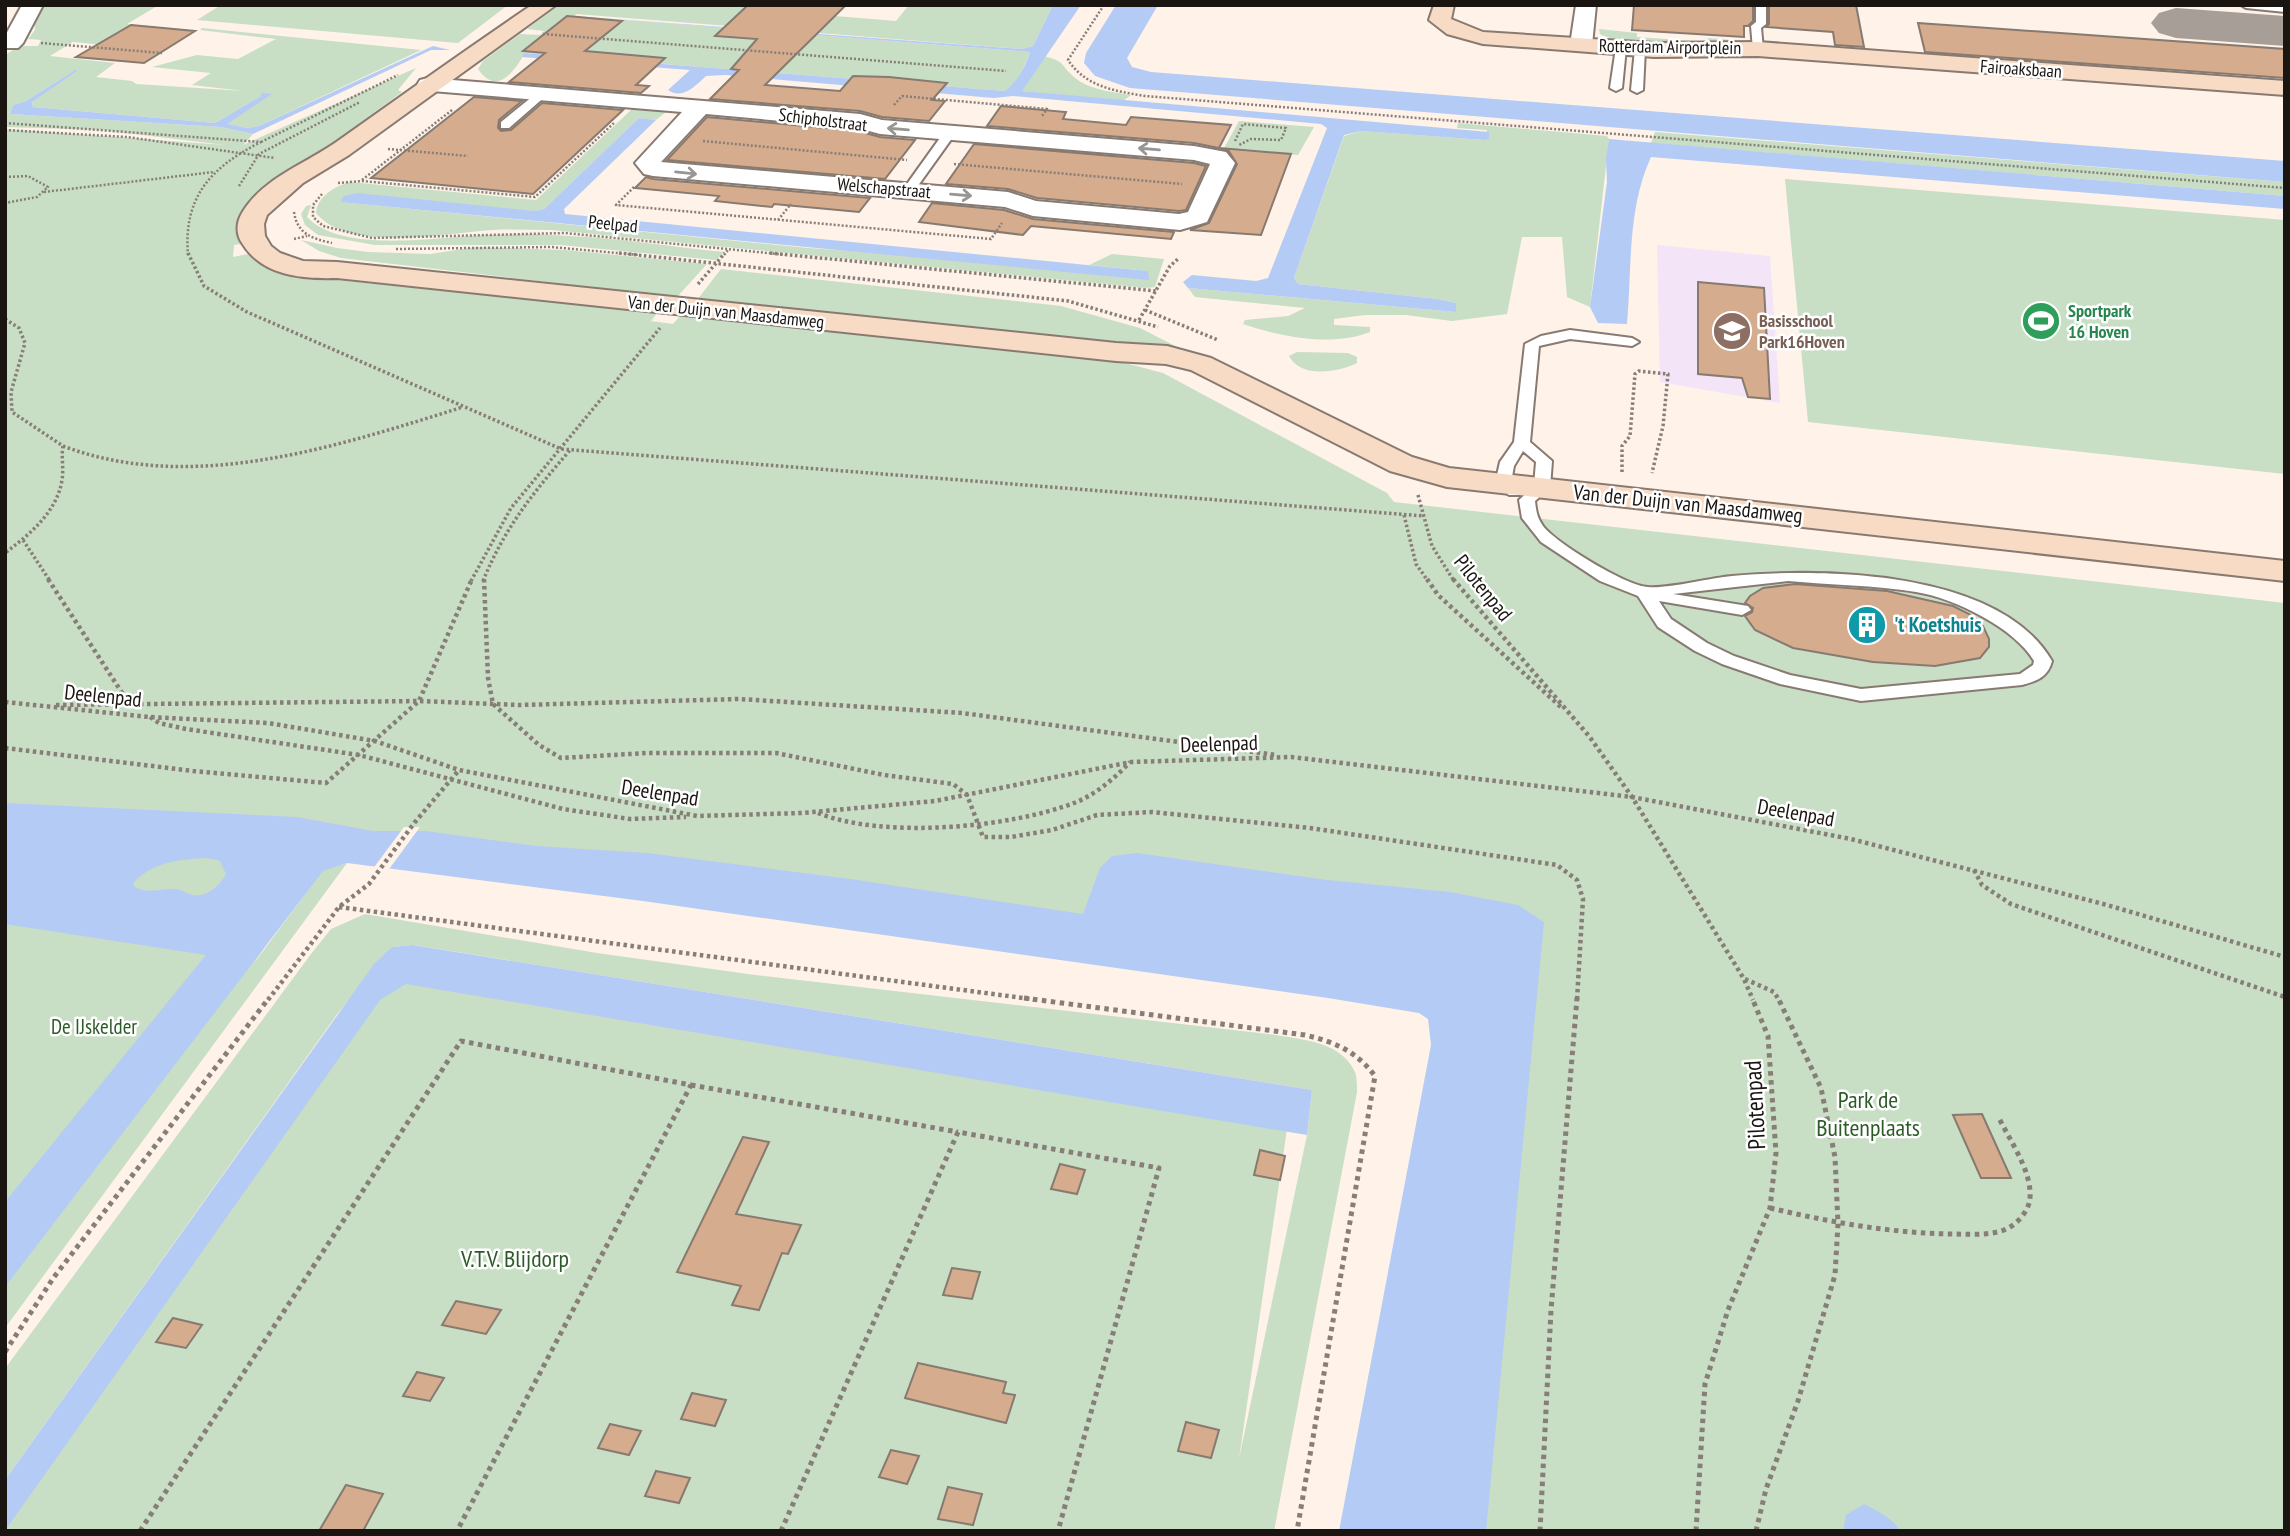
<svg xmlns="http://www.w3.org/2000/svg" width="2290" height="1536" font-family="'PT Sans Narrow',sans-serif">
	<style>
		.education { fill: #f4e4f7 }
		.green { fill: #c8dec5 }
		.water { fill: #b4cbf5; fill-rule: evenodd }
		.pier { fill: #fef2e9 }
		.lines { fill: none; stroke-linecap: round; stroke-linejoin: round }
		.taxiway { fill: #a89e98; fill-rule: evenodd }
		.building { fill: #d5ac8d; stroke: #877a70; stroke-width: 2 }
		.lane-casing { stroke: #887a71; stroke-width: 4 }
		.street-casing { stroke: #887a71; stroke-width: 4 }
		.secondary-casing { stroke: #887a71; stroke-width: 4 }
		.path-far3 { stroke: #877e78; stroke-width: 2.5; stroke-dasharray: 2 2; stroke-linecap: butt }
		.path-far2 { stroke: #877e78; stroke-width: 3.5; stroke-dasharray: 2.5 2.5; stroke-linecap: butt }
		.path-far1 { stroke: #877e78; stroke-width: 4.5; stroke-dasharray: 3.5 3.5; stroke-linecap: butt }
		.path { stroke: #877e78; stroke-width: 5; stroke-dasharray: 4.5 4.5; stroke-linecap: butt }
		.lane { fill: #fff; fill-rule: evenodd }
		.street { fill: #fff; fill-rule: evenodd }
		.secondary { fill: #f7dbc5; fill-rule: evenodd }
		.oneway { stroke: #989694 }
		.labels { text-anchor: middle; stroke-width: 5; stroke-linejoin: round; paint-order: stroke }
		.far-street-label { font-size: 18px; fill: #1a1511; stroke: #fff }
		.far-leisure-label { font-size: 18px; font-weight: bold; fill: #27864d; stroke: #fff; text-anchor: start }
		.far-education-label { font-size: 18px; font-weight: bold; fill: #785e54; stroke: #fff; text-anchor: start }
		.street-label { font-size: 21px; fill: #1a1511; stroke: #fff }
		.culture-label { font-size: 21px; font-weight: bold; fill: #0d838f; stroke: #fff; text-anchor: start }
		.park-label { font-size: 21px; fill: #2d5b28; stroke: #fff }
		.near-park-label { font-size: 24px; fill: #2d5b28; stroke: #fff }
		.near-street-label { font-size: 24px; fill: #1a1511; stroke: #fff }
	</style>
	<rect width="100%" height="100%" fill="#fef2e9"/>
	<!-- education -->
	<path class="education" d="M1657,245L1770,256L1780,403L1660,382Z"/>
	<!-- green -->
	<path class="green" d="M43,5H159L127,24L179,29L160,40L105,45L73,42L50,56L115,63L96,77L132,81L136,84L244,91L192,85L211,73L152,67L197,55L238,59L276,39L200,30L202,28L421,50L259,126L247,128L226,124L270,94L261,96L215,123L33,107L32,102L75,70L26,101L13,105L10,114L221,127L253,134L243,145L416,68L398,90L402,92L284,179L246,243L234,245L233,257L248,254L264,266L291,275L657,313L651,321L673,324L680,316L1121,362L1163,373L1387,493L1394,502L2285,603V1531H1417L1462,989L330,850L252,966L323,870L347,863L5,1328V129L225,145L101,130L5,127V55L20,46H38L41,40L28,39L35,30L34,22Z
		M221,5H508L458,43L197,20Z
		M559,5H779L774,11L896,21L909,5H1053L1033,46L1022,49L576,14L575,16L1030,52C1024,67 1019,81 1005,91L525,53C513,73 497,96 478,69L483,61L520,34L540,35L544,31L527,29Z
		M1599,29L1637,33V37L1708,42V38L1743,41C1717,50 1623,47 1600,34Z
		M1044,56C1068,63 1058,63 1074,77C1089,90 1113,92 1131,95L1123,101L1021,91Z
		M632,109L666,112L656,120L639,118L544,209L535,211L341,202L808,248L1148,271L1089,265L1112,254L1164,259L1155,287L1146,288L552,230C532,230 512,229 492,230C447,233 348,253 316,213C317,197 335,186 350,182L536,200Z
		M1239,121L1314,127L1298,155L1224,148Z
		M1458,123L1607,136L1609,139L1590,307L1567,297L1562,237H1522L1507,314L1452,321L1406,315H1365L1334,319V325L1370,327V332C1332,347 1281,337 1243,324L1245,320L1288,316L1305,308L1195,297L1188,288L1456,312V303L1438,299L1298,284L1294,278L1344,136L1361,131L1484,140L1487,130L1457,128Z
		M1655,132L2285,182V196L1651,143Z
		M1785,179L2285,220V474L1808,422Z
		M311,205L307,217C343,255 441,236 489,235C515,234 542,234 569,236C620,238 672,247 724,252L716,260L560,245H375L318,235L305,225L301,214L306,206Z
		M301,240L337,248L368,252L430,254L476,247L565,250L707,264L677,297L341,258L319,251Z
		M721,269L1061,306L1140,328L1181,349L1116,346L697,300Z
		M1297,352L1348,353L1357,357V363C1339,372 1301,379 1289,356Z
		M365,914L597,953L755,975L1268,1034C1296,1039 1339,1040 1354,1070C1357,1075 1357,1085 1357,1092L1274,1531H5L400,964L1289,1115L1239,1459L1307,1135L1312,1090L414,945L392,947L338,1013L5,1480V1369L12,1359L311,954L331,929Z"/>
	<!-- water -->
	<path class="water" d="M1053,5H1081L1022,91L1489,132V139L1484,140L1361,131L1344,135L1294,278L1298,284L1438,299L1456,303V312L1188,288L1183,282L1192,275L1256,281L1268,278L1320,146L1327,128L1321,124L1013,96L994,98L725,75L706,76C695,86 683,100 668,90L690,70L522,57L524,53L1005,91C1018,81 1025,67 1030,52L574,16L1022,49L1033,46Z
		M1116,5H1158L1127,58L1132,67L1151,72L2285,161V182L1130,88L1095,76L1084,63L1086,53Z
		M433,46L450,50H431L253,134L221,127L10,114L13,105L26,101L75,70H78L32,102L33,107L215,123L261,96V93L272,94L227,124L247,128L259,126Z
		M639,118L656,120L564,209L565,214L1148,271L1149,280L340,202L344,196L357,193L535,211L544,209Z
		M1609,139L2285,196V209L1651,157C1627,209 1632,267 1627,324L1598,323L1590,307L1607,182L1606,158Z
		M5,803L297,817L373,831H425L536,846L647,853L850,879L1083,914L1100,868L1112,856L1137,853L1327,880L1450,892L1518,905L1544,922L1486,1531H1339L1431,1045L1428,1019L1419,1013L1328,998L643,901L347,863L323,871L5,1287V1202L206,955L5,924ZM207,858L220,861L226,874C220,886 204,900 190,894C183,892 181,889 174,889C161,889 146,894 135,887L133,883C152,862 181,859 207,858Z
		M413,945L1312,1090L1307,1135L406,984L380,1000L5,1531V1480L374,964L392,947Z
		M1864,1504C1877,1511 1893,1518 1900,1531H1843L1846,1515Z"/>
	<!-- pier -->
	<path class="pier" d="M404,827H420L387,872L372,870Z"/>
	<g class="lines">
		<!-- taxiway -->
		<path class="taxiway" d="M2176,8L2285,16V46L2176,38L2159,33L2151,23L2159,13Z"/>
	</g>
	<!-- building -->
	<path class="building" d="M748,5H846L765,85L840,91L853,76L889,77L947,83L932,100L945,101L929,121L882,117L860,111L710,99L739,70L731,69L757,39L715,36Z
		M1634,5H1753V21L1748,26H1744V37L1632,30Z
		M1769,5H1856L1864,47L1835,45L1833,32L1766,27L1769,24Z
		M567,16L622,21L585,51L665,58L636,85L649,86L641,93L509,82L545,53L523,51Z
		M1918,23L2285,49V78L1925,52Z
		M131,25L195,31L144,63L76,57Z
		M474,97L522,101L499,120L498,128L501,131L511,130L542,103L623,110L533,194L371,178Z
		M1001,106L1066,112L1063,119L1126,125L1131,117L1231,125L1219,148L1291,154L1261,235L1190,230L1209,223L1237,164L1228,150L1194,143L987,126Z
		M707,117L858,131L880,137L915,140L885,179L667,160Z
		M974,144L1194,163L1206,166L1186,210L1179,211L1037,198L1008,189L946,184Z
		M646,177L653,179L870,198L859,212L774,204L772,207L715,201L719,196L635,188Z
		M932,203L1004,210L1033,219L1174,232L1171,239L1031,226L1023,235L919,222Z
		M1698,282L1764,288L1770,399L1748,397L1742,378L1698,374Z
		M1795,584L1887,591L1953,606L1971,615L1983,626L1989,639V647L1980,658L1935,666L1873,662L1793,648L1755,630L1745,616L1752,612L1753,608L1745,603L1750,596L1763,588Z
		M1982,1114L2011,1178H1981L1953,1115Z
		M743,1137L769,1142L736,1214L801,1225L788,1254L782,1253L759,1310L732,1305L741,1286L677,1272Z
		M1260,1150L1285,1156L1280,1180L1254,1175Z
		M1060,1164L1085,1170L1077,1194L1051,1189Z
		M952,1268L980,1272L972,1299L943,1295Z
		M456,1301L501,1310L486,1334L442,1325Z
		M173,1318L202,1325L186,1348L156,1342Z
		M918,1363L1006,1382L1003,1393L1015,1395L1006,1423L905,1398Z
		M417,1372L444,1378L430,1401L403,1396Z
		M692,1393L726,1400L715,1426L681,1419Z
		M1186,1422L1219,1430L1211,1458L1178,1451Z
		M610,1424L641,1431L629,1455L598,1448Z
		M891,1450L919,1456L907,1484L879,1477Z
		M656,1471L690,1478L679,1503L645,1496Z
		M346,1485L383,1494L363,1531H319Z
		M948,1487L982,1494L973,1525L938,1519Z"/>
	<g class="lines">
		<!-- lane casing -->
		<g class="lane-casing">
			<path id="lane" d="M1756,5H1766V24L1761,28L1763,49L1758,52L1753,49L1751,26L1756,22Z
				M2241,5L2285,6V12L2246,8Z
				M1621,45L1626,48L1622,88L1616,91L1610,88L1616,48Z
				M1640,46L1645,49L1643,90L1637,93L1631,90L1635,49Z
				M538,92L548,94L509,128H501V122Z
				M945,131L955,134L912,194H904L902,191Z
				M1570,330L1632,338L1639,342L1632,346L1570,339L1539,346L1530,442L1552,461L1550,488L1535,501C1536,510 1537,518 1543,526C1556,543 1626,586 1648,587C1668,589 1709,578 1732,576C1825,568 1999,570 2052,661C2048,677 2037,681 2022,685L1861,701L1780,684L1722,664L1695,651L1658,627L1638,596L1600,581L1541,542L1522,518L1519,500L1534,486L1536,462L1523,451L1514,466L1511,482L1523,492L1521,495H1509L1495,484L1500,462L1514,442L1525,344L1541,336ZM1788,581C1830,585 1874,585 1916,592C1954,598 2015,628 2034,661L2033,665L2020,674L1861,689L1790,675L1734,656L1707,643L1671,619L1659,601L1742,615L1751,610L1748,606L1673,594Z"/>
		</g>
		<!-- street casing -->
		<g class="street-casing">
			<path id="street" d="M22,5H43L23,43L18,48H5V36Z
				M1576,5H1596L1592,45L1589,50H1573L1570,45Z
				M428,78L860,114L882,120L1194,146L1226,152L1235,163L1207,222L1180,230L1033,216L1005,207L653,176L644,174L635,163L682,112L420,90L417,85L420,80ZM706,114L858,128L880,134L1194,160L1210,164L1188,212L1179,214L1036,201L1008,192L661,162Z"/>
		</g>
		<!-- secondary casing -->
		<g class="secondary-casing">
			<path id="secondary" d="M532,5H556L349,155L303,183L267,215L264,224L265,236L271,246L280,253L303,261L337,262L1116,343L1167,346L1211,358L1412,457L1449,468L2285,561V581L1447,487L1390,471L1191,370L1166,364L1116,361L337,278C302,279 262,276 242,243C236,234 236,223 242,213C263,178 303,165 335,143C400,97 465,50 532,5Z
				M1434,5H1454L1451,19L1483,32L1654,43L1758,42L2285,81V95L1758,56L1654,57L1483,44L1447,34L1429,20Z"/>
		</g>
		<!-- path-far3 -->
		<path class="path-far3" d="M1104,5L1068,60C1086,87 1115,91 1145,96L2285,188
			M543,34L1006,71
			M41,43L162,53
			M894,105L902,96L1047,109L1042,116
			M5,123L261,142C211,167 183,197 188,255
			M5,130L127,137L275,158
			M703,141L907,160
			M1235,141L1243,124L1286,128L1281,140L1251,139L1239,145
			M261,142L398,75
			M388,149L468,156
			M954,164L1182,184
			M5,177L28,176L48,187L37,197L5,203
			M362,180L452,110
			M338,183L362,181L535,197L614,123
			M239,186L259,154L360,102
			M634,187L616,205L991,239L1002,223
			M44,192L214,172
			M322,194L313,205V217L323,226L372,238L565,233L788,255
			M294,212C297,234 313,239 332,243
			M778,220L791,204
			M294,239L307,236
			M396,249L551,247L639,255
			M724,255L728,250"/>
		<!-- path-far2 -->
		<path class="path-far2" d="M188,253L204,286L247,312L561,449L1424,516
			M619,253L1068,301L1158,327
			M770,253L1156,291
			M698,284L725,253
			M1145,310L1218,340
			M5,319L19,328L25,343L11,392L12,412L63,446C61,457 64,468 62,480C57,512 30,534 5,553
			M1139,320L1170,266L1178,259
			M63,446C192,495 338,446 463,407
			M1622,472V446L1630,436L1635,374L1639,371L1668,374L1663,426L1652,473
			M1418,495L1432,546L1454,581
			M1404,515L1416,564L1428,581
			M23,540L50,581
			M471,581L511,508L660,328
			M483,581C505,527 533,493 571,449"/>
		<!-- path-far1 -->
		<path class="path-far1" d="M48,579L130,705
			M484,579L488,678L493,704L539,745L561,758L647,753H776L884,775L953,784L967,795L983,837H1011L1052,830L1097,815L1152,812L1310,828L1557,865L1577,880L1583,899L1577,1000
			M1427,579L1438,595L1563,709
			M1453,579L1589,736L1632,797L1744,979L1753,1000
			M5,702L149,717L268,723L375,741L459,770L697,816L802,813L935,801L1131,762L1291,757L1632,797L1851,839L2107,905L2285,957
			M56,705L419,701L520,705L739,699L962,713L1276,755
			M150,717L159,723L186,729L359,755L563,809L630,819L686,817
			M5,748L193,771L326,783L419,701L472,579
			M818,813C883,839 1008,828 1074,803C1095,795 1114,779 1130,762
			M1974,870L1982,885L2011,904L2285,997
			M339,907L1038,1000
			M1745,979L1774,992L1779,1000
			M268,1000L339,907L369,884L415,822L459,770"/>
		<!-- path -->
		<path class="path" d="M1024,998L1305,1035C1335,1042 1356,1051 1375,1076L1297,1531
			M691,1085L958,1132
			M1770,1208C1830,1222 1889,1233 1951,1234C1968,1234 1988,1236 2004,1230C2017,1225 2029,1211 2030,1198C2032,1171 2010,1141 1999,1118
			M5,1352L54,1277L269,998
			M140,1531L461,1041L691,1085L457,1531
			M781,1531L958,1132L1159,1168L1058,1531
			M1540,1531L1551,1310L1577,998
			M1696,1531L1705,1384L1728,1310L1770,1208L1776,1153L1768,1036L1752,998
			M1756,1531L1766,1489L1798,1401L1835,1275L1838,1224L1835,1157L1821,1088L1778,998"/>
		<!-- lane -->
		<use href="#lane" class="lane"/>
		<!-- street -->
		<use href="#street" class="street"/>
		<!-- secondary -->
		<use href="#secondary" class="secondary"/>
	</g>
	<!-- one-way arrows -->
	<defs><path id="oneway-shaft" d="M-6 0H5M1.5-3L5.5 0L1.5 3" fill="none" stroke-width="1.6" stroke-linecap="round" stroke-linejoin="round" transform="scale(1.75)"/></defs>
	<g class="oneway">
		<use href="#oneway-shaft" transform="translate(898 129) rotate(-175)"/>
		<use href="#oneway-shaft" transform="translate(1149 149) rotate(-175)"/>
		<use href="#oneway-shaft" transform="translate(686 173) rotate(6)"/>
		<use href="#oneway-shaft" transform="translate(961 195) rotate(5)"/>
	</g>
	<!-- icons -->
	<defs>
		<g id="stadium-disc" transform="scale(2.0125)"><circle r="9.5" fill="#2e9e5b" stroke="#fff"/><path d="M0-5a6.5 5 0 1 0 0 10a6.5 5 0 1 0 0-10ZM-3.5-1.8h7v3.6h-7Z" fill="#fff"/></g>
		<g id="school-disc" transform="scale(2.0125)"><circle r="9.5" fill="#8d6e63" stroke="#fff"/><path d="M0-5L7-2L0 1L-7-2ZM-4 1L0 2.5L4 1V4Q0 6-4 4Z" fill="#fff"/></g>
		<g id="building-disc" transform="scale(2.0125)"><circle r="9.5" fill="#0f9aa8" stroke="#fff"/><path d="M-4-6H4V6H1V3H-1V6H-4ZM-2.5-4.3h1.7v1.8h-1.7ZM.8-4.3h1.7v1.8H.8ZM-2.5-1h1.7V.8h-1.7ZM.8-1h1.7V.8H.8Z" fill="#fff"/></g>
	</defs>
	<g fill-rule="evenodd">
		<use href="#stadium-disc" x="2041" y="321"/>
		<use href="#school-disc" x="1732" y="331"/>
		<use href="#building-disc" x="1867" y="625"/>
	</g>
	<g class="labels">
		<!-- far-street labels -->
		<g class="far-street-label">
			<text transform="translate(1670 47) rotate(1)" y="6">Rotterdam Airportplein</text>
			<text transform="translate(2021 69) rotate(4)" y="6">Fairoaksbaan</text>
			<text transform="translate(823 120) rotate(7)" y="6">Schipholstraat</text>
			<text transform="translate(884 188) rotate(5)" y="6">Welschapstraat</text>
			<text transform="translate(613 224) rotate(6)" y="6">Peelpad</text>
			<text transform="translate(726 312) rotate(6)" y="6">Van der Duijn van Maasdamweg</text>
		</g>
		<!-- far-leisure labels -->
		<g class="far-leisure-label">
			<text x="2068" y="317">Sportpark<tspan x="2068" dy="21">16 Hoven</tspan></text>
		</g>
		<!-- far-education labels -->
		<g class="far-education-label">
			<text x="1759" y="327">Basisschool<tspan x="1759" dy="21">Park16Hoven</tspan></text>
		</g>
		<!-- street labels -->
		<g class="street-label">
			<text transform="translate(1688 504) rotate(6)" y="7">Van der Duijn van Maasdamweg</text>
			<text transform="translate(1483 588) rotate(51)" y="7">Pilotenpad</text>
			<text transform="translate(103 696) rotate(6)" y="7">Deelenpad</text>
			<text transform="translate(1219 744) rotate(-2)" y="7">Deelenpad</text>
			<text transform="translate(660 793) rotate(9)" y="7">Deelenpad</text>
			<text transform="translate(1796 813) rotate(10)" y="7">Deelenpad</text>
		</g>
		<!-- culture labels -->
		<g class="culture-label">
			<text x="1894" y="632">'t Koetshuis</text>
		</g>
		<!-- park labels -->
		<g class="park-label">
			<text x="94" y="1034">De IJskelder</text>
		</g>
		<!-- near-park labels -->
		<g class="near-park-label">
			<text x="1868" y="1108">Park de<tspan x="1868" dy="28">Buitenplaats</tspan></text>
			<text x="515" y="1267">V.T.V. Blijdorp</text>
		</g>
		<!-- near-street labels -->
		<g class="near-street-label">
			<text transform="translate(1755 1105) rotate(-93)" y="8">Pilotenpad</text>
		</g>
	</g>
	<!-- border -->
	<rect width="2290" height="1536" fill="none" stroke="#1a1511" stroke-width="14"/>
</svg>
